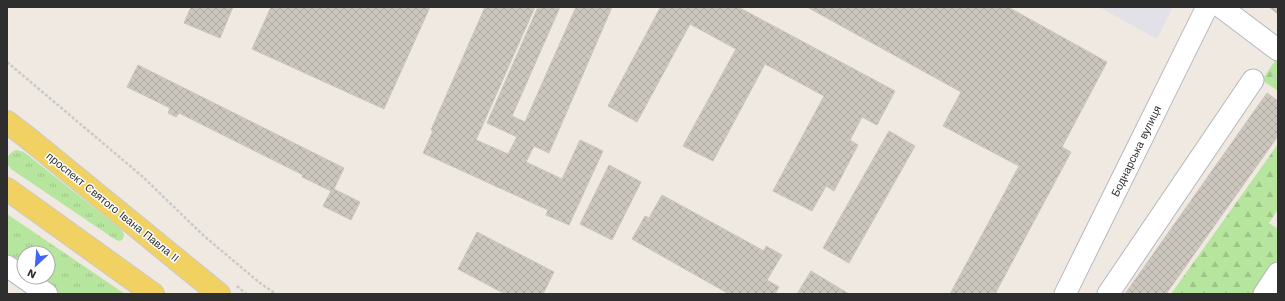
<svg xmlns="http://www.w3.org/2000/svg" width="1285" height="301" font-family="'Work Sans',sans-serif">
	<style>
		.industrial { fill: #e3e1e8 }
		.grass { fill: url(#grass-tufts) }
		.forest { fill: url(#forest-firs) }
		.building { fill: url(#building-cross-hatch); stroke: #cbc5ba }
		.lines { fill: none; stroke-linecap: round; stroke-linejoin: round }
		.minor-casing { stroke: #b4b7c1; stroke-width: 23 }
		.major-casing { stroke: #c9c9c9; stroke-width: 24 }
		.path { stroke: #c9c9c9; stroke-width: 2.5; stroke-dasharray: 3 2; stroke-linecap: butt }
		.minor { stroke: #fff; stroke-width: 21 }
		.major { stroke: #f2d163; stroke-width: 22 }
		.labels { text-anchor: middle; stroke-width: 3; stroke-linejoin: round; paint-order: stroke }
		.street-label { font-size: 11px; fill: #2e2e2e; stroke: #fff }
	</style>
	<defs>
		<pattern id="grass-tufts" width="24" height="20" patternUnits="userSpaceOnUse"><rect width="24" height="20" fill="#b6e59e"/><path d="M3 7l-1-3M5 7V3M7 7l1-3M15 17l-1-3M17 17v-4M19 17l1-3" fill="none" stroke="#9dc588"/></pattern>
		<pattern id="forest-firs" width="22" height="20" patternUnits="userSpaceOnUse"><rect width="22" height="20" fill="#b6e59e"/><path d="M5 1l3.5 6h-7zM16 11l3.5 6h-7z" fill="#9dc588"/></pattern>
		<pattern id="building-cross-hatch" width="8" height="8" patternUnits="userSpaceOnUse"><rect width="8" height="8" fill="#cbc7bf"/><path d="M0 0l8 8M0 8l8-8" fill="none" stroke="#afaba4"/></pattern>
	</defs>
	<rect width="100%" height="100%" fill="#efe9e1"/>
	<!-- industrial -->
	<path class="industrial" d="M1099,7H1173L1157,39Z"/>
	<!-- grass -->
	<path class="grass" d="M16,150L24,152L122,230L124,235L123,239L120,241L116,240L11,169C4,161 7,154 16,150Z
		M7,214L125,294H58L32,277H48V253H24V272L7,261Z"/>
	<!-- forest -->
	<path class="forest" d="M1277,58H1278V91L1262,80Z
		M1278,144V209L1269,223L1278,229V259L1255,294H1171Z"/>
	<!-- building -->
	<path class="building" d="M191,7H233L220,38L184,23Z
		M271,7H430L384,109L252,49Z
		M485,7H535L476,140L508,154L517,137L487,123L538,7H560L512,116L525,122L576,7H612L549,153L534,146L526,162L562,179L580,140L603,151L569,225L546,215L548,210L423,153L433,131L431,130Z
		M658,7H738L895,91L877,125L862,117L850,140L858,145L834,191L826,186L812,211L773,191L824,96L765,64L713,161L683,146L736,49L690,24L637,122L608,106L660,8Z
		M807,7H1008L1107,62L1062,147L1071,152L995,294H950L1019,166L943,126L961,92Z
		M1269,7H1278V14Z
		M138,65L344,168L334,189L360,202L351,220L323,206L331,191L302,177L303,175L179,113L176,117L168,113L170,108L127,87Z
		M1267,93L1278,101V136L1166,294H1125Z
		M889,131L915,146L849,263L823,248Z
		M609,165L641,182L612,240L580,224Z
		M662,195L764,251L766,246L782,255L767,280L779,287L775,294H729L632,239L645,216L649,218Z
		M477,232L554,272L543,294H505L458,269Z
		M811,271L849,294H797Z"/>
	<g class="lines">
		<!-- minor casing -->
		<g class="minor-casing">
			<path id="minor" d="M1221,7L1278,50
				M7,266L47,294
				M1065,294L1207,7
				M1108,294L1253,80
				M1264,294L1278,273"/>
		</g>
		<!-- major casing -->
		<g class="major-casing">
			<path id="major" d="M7,122L28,138L219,294
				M7,189L153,294"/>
		</g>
		<!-- path -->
		<path class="path" d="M7,62L143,177L204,236L260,283L276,294
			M1272,74L1278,79
			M237,286L246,294"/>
		<!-- minor -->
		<use href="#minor" class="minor"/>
		<!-- major -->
		<use href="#major" class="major"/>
	</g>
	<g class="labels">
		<!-- street labels -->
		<g class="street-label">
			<text transform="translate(1136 151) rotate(-64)" y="4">Боднарська вулиця</text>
			<text transform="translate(113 207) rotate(39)" y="4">проспект Святого Івана Павла II</text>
		</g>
	</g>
	<!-- border -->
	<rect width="1285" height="301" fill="none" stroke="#2e2e2e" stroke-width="16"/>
	<!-- north arrow -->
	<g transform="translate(36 265) rotate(206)"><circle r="19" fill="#ffffff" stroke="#ababab"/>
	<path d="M0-3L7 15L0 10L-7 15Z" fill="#4264fb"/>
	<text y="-6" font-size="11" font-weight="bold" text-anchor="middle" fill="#2e2e2e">N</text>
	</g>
</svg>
